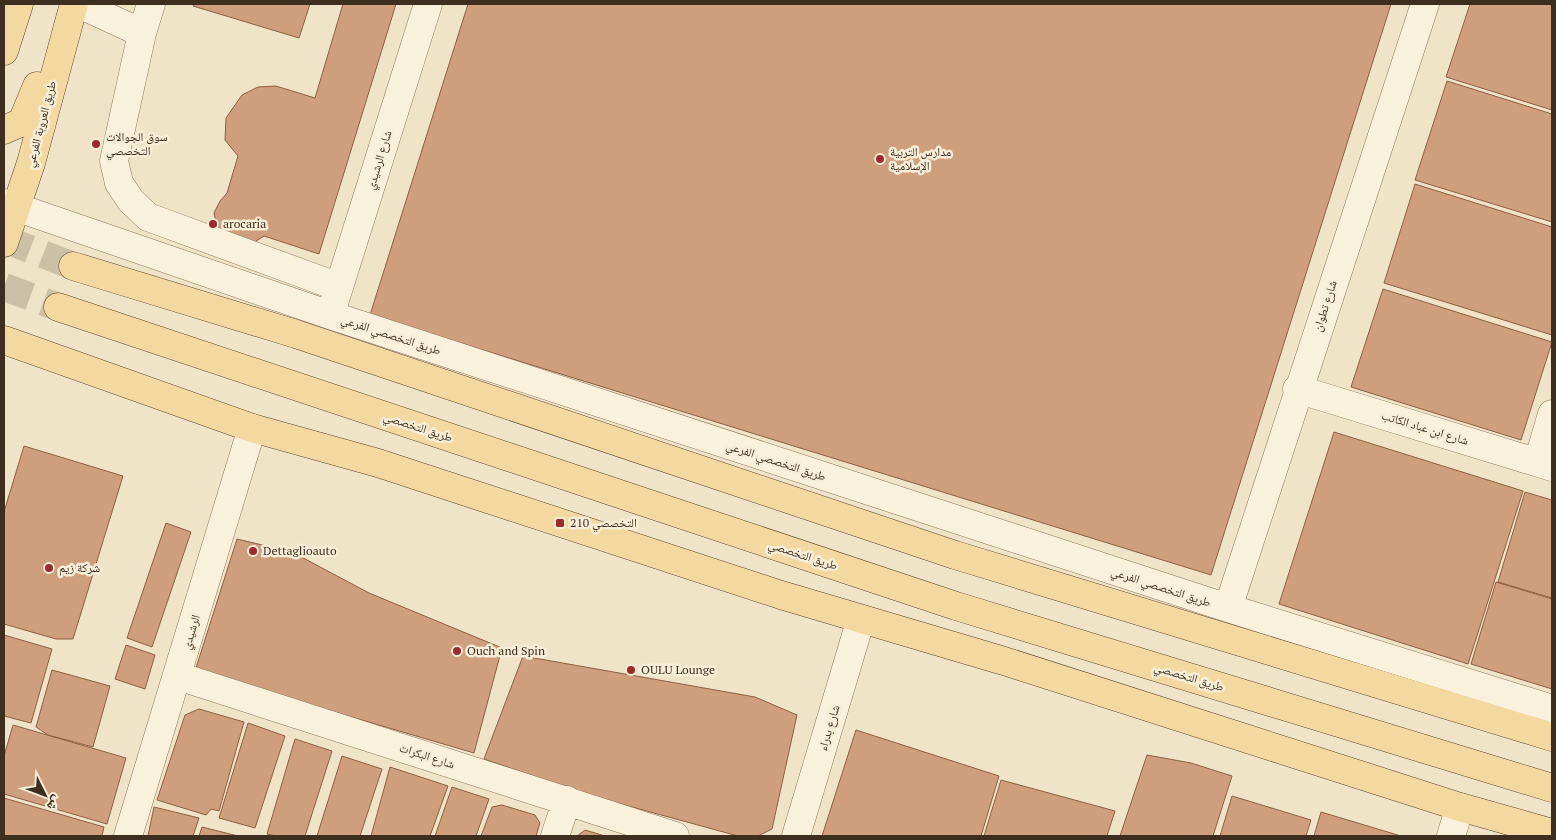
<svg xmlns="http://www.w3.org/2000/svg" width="1556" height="840" font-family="'PT Serif','Noto Naskh Arabic',serif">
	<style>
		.building { fill: #cf9f7d; stroke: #8d5f41 }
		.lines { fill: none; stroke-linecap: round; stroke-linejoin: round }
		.major-tunnel { stroke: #ccc0a6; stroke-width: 28; stroke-dasharray: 28 14; stroke-linecap: butt }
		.minor-casing { stroke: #8d765c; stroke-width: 29 }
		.major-casing { stroke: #5b4430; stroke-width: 29 }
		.minor { stroke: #faf1dc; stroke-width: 28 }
		.major { stroke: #f3d9a0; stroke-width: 28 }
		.poi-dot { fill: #9e2a2b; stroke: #f7eed8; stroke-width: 2 }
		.labels { text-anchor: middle; stroke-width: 5; stroke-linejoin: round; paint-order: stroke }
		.street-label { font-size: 12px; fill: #3d2e20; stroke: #f7eed8 }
		.poi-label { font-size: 12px; fill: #3d2e20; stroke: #f7eed8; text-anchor: start }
	</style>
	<rect width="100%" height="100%" fill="#f0e4c8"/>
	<!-- building -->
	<path class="building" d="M194,4H310L299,38L193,6Z
		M343,4H396L319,254L264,236L250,245L218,230L214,213L220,201L227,193L238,156L225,140L226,118L242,95L258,87L276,86L315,98Z
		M468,4H1391L1211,575L370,315Z
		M1470,4H1552V110L1446,77Z
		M1447,81L1552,114V222L1415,180Z
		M1415,184L1552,227V335L1384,283Z
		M1383,289L1552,342L1521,440L1351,387Z
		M1334,432L1523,491L1468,664L1279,604Z
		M24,446L123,476L73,639H56L4,624V512Z
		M1525,492L1552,500V598L1498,582Z
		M166,523L191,532L152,647L127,638Z
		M237,539L292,552L369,593L502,648L474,753L195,671Z
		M1496,582L1552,599V689L1471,664Z
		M4,635L52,649L31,723L4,716Z
		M126,645L155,655L145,689L115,679Z
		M523,656L755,697L797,715L772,829L758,836H738L592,796L484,759Z
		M52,670L110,686L93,747L48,735L36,727Z
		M199,709L244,722L219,811L211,809L206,815L157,800L185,715Z
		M248,723L285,736L255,828L219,818Z
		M13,725L126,758L107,824L4,794V756Z
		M856,730L999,776L981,836H822Z
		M295,739L332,751L305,836H276L267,834Z
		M1147,755L1191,763L1232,776L1213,836H1120Z
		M342,756L382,769L360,836H317Z
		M390,767L448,786L430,836H371Z
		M1001,780L1115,811L1107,836H984Z
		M452,787L489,799L476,836H435Z
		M1232,796L1311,820L1306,836H1220Z
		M4,798L104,827L102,836H4Z
		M502,805L535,815L540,823L536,836H481L492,807Z
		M154,807L199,818L193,836H148Z
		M1321,812L1401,836H1314Z
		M202,827L238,836H199Z
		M585,830L605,836H577Z"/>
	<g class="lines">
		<!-- major-tunnel -->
		<path class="major-tunnel" d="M4,239L73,266
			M4,287L58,307"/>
		<!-- minor casing -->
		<g class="minor-casing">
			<path id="minor" d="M79,4L142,33
				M151,4L142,33L114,161L119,183L131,201L148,217L339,287
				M4,203L330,315L1228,608L1552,709
				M334,303L428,4
				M1297,389L1552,467
				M1538,462L1552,414
				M1228,608L1425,4
				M178,676L675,836
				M128,836L252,428
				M555,836L567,800
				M796,836L861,619
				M1451,836L1460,807"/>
		</g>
		<!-- major casing -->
		<g class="major-casing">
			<path id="major" d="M4,51L19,4
				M4,130L22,122L37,86
				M4,243L31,163L74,4
				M73,266L296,334L955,555L1552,737
				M58,307L956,606L1552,788
				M4,340L252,428L378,463L781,595L1004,661L1460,807L1552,833"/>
		</g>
		<!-- minor -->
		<use href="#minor" class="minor"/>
		<!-- major -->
		<use href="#major" class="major"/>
	</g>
	<!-- markers -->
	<g class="poi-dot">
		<circle cx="96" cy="144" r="5"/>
		<circle cx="880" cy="159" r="5"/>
		<circle cx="213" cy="224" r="5"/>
		<rect x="555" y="518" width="10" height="10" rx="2.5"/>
		<circle cx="253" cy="551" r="5"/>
		<circle cx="49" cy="568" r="5"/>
		<circle cx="457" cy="651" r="5"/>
		<circle cx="631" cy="670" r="5"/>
	</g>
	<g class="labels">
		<!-- street labels -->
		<g class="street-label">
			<text transform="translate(41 124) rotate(-75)" y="4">طريق العروبة الفرعي</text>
			<text transform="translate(379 160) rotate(-73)" y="4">شارع الرشيدي</text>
			<text transform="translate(1325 306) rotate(-72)" y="4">شارع تطوان</text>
			<text transform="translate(391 335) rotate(18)" y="4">طريق التخصصي الفرعي</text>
			<text transform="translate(418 427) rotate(18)" y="4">طريق التخصصي</text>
			<text transform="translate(1425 428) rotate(17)" y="4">شارع ابن عباد الكاتب</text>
			<text transform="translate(776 461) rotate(18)" y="4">طريق التخصصي الفرعي</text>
			<text transform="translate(803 555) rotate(18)" y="4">طريق التخصصي</text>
			<text transform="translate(1161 587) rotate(18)" y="4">طريق التخصصي الفرعي</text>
			<text transform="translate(191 632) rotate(-73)" y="4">الرشيدي</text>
			<text transform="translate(1189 677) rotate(17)" y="4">طريق التخصصي</text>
			<text transform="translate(829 728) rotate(-73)" y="4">شارع بدراء</text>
			<text transform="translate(427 756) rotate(18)" y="4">شارع البكرات</text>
		</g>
		<!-- poi labels -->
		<g class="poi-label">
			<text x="106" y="141">سوق الجوالات<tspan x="106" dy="14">التخصصي</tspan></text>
			<text x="890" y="156">مدارس التربية<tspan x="890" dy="14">الإسلامية</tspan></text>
			<text x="223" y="228">arocaria</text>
			<text x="570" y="527">التخصصي 210</text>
			<text x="263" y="555">Dettaglioauto</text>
			<text x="59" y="572">شركة زيم</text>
			<text x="467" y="655">Ouch and Spin</text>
			<text x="641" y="674">OULU Lounge</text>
		</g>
	</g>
	<!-- border -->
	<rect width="1556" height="840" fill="none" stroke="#3d2e20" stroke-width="10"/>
	<!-- north arrow -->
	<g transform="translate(45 795) rotate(132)" stroke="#f7eed8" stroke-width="4" paint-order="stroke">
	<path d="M0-4L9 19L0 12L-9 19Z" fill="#3d2e20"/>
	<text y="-8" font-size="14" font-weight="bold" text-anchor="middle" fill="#3d2e20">ش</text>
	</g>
</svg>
